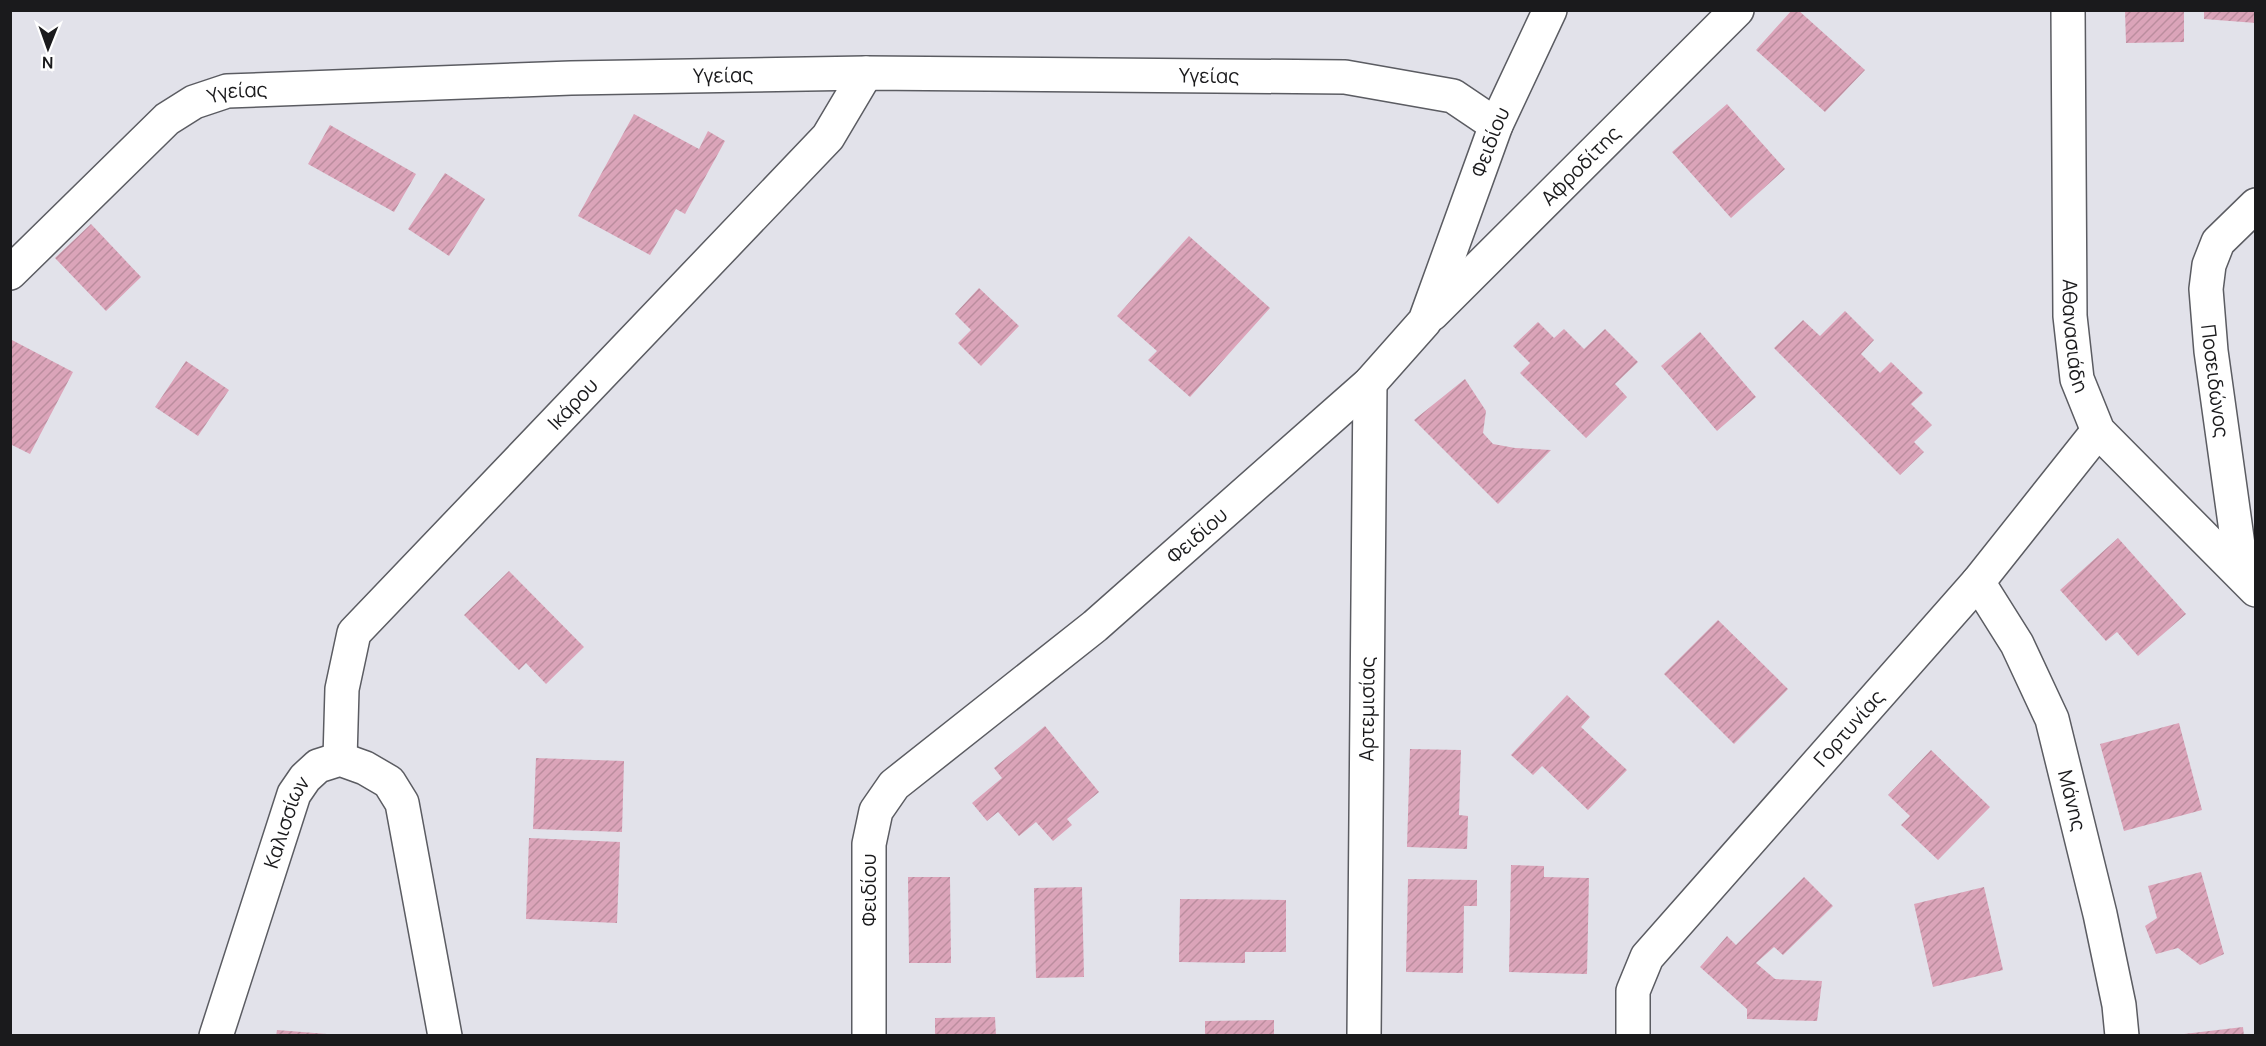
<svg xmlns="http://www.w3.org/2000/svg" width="2266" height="1046" font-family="Manrope,sans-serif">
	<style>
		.building { fill: url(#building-hatch) }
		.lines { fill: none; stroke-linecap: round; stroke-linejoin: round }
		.street-casing { stroke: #5b5c62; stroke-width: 36 }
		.secondary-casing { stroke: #5b5c62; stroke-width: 36 }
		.street { stroke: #fff; stroke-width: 33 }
		.secondary { stroke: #fff; stroke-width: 33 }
		.labels { text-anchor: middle; stroke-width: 4.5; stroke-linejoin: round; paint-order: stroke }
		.street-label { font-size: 20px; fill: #1a1a1c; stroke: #fff }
	</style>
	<defs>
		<pattern id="building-hatch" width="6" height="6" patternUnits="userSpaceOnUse" patternTransform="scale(1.5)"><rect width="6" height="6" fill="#dba4b9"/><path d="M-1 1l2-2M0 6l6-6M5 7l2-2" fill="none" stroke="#bb8d9e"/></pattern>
	</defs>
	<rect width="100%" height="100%" fill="#e2e2ea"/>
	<!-- building -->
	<path class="building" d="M1792,10H1798L1865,70L1825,112L1756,50Z
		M2125,10H2184V42L2126,43Z
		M2204,10H2256V23L2204,19Z
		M1727,104L1785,169L1731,218L1672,152Z
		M634,114L699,149L708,131L725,141L685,214L676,209L650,255L578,216Z
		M330,125L416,174L394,212L308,164Z
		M445,173L485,199L449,256L408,229Z
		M91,224L141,277L106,311L55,258Z
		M1189,236L1270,308L1190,397L1148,360L1157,351L1117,316Z
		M979,288L1019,326L981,366L958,343L971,330L955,314Z
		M1845,311L1874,340L1861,354L1880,373L1891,362L1923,393L1911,404L1932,425L1914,442L1924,452L1900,475L1774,348L1803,320L1820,336Z
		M1538,322L1554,338L1564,329L1584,349L1605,329L1638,362L1615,384L1627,397L1586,438L1520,373L1530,363L1513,346Z
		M1700,332L1756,397L1717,431L1661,366Z
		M10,339L73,372L30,454L10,444Z
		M186,361L229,390L198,436L155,407Z
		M1465,379L1486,411L1483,433L1493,444L1515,448L1551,450L1498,504L1414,420Z
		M2118,538L2186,614L2138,656L2117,632L2106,641L2060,590Z
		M509,571L584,647L546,684L526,663L519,670L464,615Z
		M1718,620L1788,689L1734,744L1664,674Z
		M1567,695L1590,717L1581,727L1627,770L1588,810L1542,766L1533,775L1511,755Z
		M2179,723L2202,810L2124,831L2100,744Z
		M1045,726L1099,792L1067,819L1072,825L1053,841L1036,822L1019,836L998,812L987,821L972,803L1002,778L994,768Z
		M1410,749L1461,750L1459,815L1468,816L1467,849L1407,847Z
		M1931,750L1990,807L1938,860L1901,825L1910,816L1888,795Z
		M536,758L624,761L622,832L533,829Z
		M529,838L620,842L617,923L526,919Z
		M1511,865L1544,866V877L1589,878L1587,974L1509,972Z
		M2201,872L2224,954L2200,965L2178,948L2156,954L2145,926L2157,918L2148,886Z
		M908,877H950L951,963H909Z
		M1804,877L1833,906L1783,955L1774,947L1756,963L1775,979L1822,981L1817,1021L1747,1019V1009L1700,967L1727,936L1736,945Z
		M1408,879L1477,880V906H1464L1463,973L1406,972Z
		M1082,887L1084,977L1036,978L1034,888Z
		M1984,887L2003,970L1933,987L1914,904Z
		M1180,899L1286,900V952H1245V963L1179,962Z
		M995,1017L996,1036H935V1018Z
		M1274,1020V1036H1205V1021Z
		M2243,1027L2244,1036H2184V1034Z
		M277,1030L327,1034V1036H276Z"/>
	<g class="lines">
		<!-- street casing -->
		<g class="street-casing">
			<g id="street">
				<path id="s1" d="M2068,10L2070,316L2077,379L2098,431L2256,590"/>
				<path id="s2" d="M10,273L167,119L194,102L227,91L571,78L866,73L1345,77L1453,96L1496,125"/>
				<path id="s3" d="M1432,314L1737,10"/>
				<path d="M2242,574L2211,351L2206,289L2209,265L2218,242L2256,205"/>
				<path id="s4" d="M1978,582L2017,644L2052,719L2100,914L2119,1005L2122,1036"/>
				<path id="s5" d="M340,759L342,689L354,633L828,137L866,73"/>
				<path id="s6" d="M869,1036V844L876,811L894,785L1095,626L1370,383L1425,321L1496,125L1550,10"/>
				<path id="s7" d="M1364,1036L1370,383"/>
				<path id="s8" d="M1633,1036V991L1647,957L1978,582L2098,431"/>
			</g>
		</g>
		<!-- secondary casing -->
		<g class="secondary-casing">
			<g id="secondary">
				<path id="s9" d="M216,1036L294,794L305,778L318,766L340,759L365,768L389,782L402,803L445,1036"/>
			</g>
		</g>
		<!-- street -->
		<use href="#street" class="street"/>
		<!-- secondary -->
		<use href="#secondary" class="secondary"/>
	</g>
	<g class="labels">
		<!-- street labels -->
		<g class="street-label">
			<text dy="7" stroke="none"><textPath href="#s2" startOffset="783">Υγείας</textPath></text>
			<text dy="7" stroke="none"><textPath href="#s2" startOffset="1269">Υγείας</textPath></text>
			<text dy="7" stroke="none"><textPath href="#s2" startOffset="297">Υγείας</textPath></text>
			<text dy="7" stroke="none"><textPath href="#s6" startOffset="1154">Φειδίου</textPath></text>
			<text dy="7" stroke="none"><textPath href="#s3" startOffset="210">Αφροδίτης</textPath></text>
			<text dy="7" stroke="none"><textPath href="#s1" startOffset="326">Αθανασιάδη</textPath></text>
			<text transform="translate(2215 381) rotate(83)" y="7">Ποσειδώνος</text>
			<text dy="7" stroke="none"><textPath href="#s5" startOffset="444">Ικάρου</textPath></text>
			<text dy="7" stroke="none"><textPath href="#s6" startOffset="650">Φειδίου</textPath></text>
			<text dy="7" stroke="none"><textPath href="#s7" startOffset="327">Αρτεμισίας</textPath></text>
			<text dy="7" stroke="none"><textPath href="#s8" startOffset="387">Γορτυνίας</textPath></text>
			<text dy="7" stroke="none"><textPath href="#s4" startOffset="240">Μάνης</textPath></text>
			<text dy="7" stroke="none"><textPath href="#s9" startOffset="225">Καλισσίων</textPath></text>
			<text transform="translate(869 890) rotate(-90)" y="7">Φειδίου</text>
		</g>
	</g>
	<!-- border -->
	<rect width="2266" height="1046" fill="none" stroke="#1a1a1c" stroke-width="24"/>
	<!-- north arrow -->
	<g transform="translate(48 48) rotate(181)" stroke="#ffffff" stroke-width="4.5" paint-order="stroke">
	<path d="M0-4.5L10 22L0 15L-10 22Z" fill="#1a1a1c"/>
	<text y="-9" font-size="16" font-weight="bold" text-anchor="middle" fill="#1a1a1c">N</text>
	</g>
</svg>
